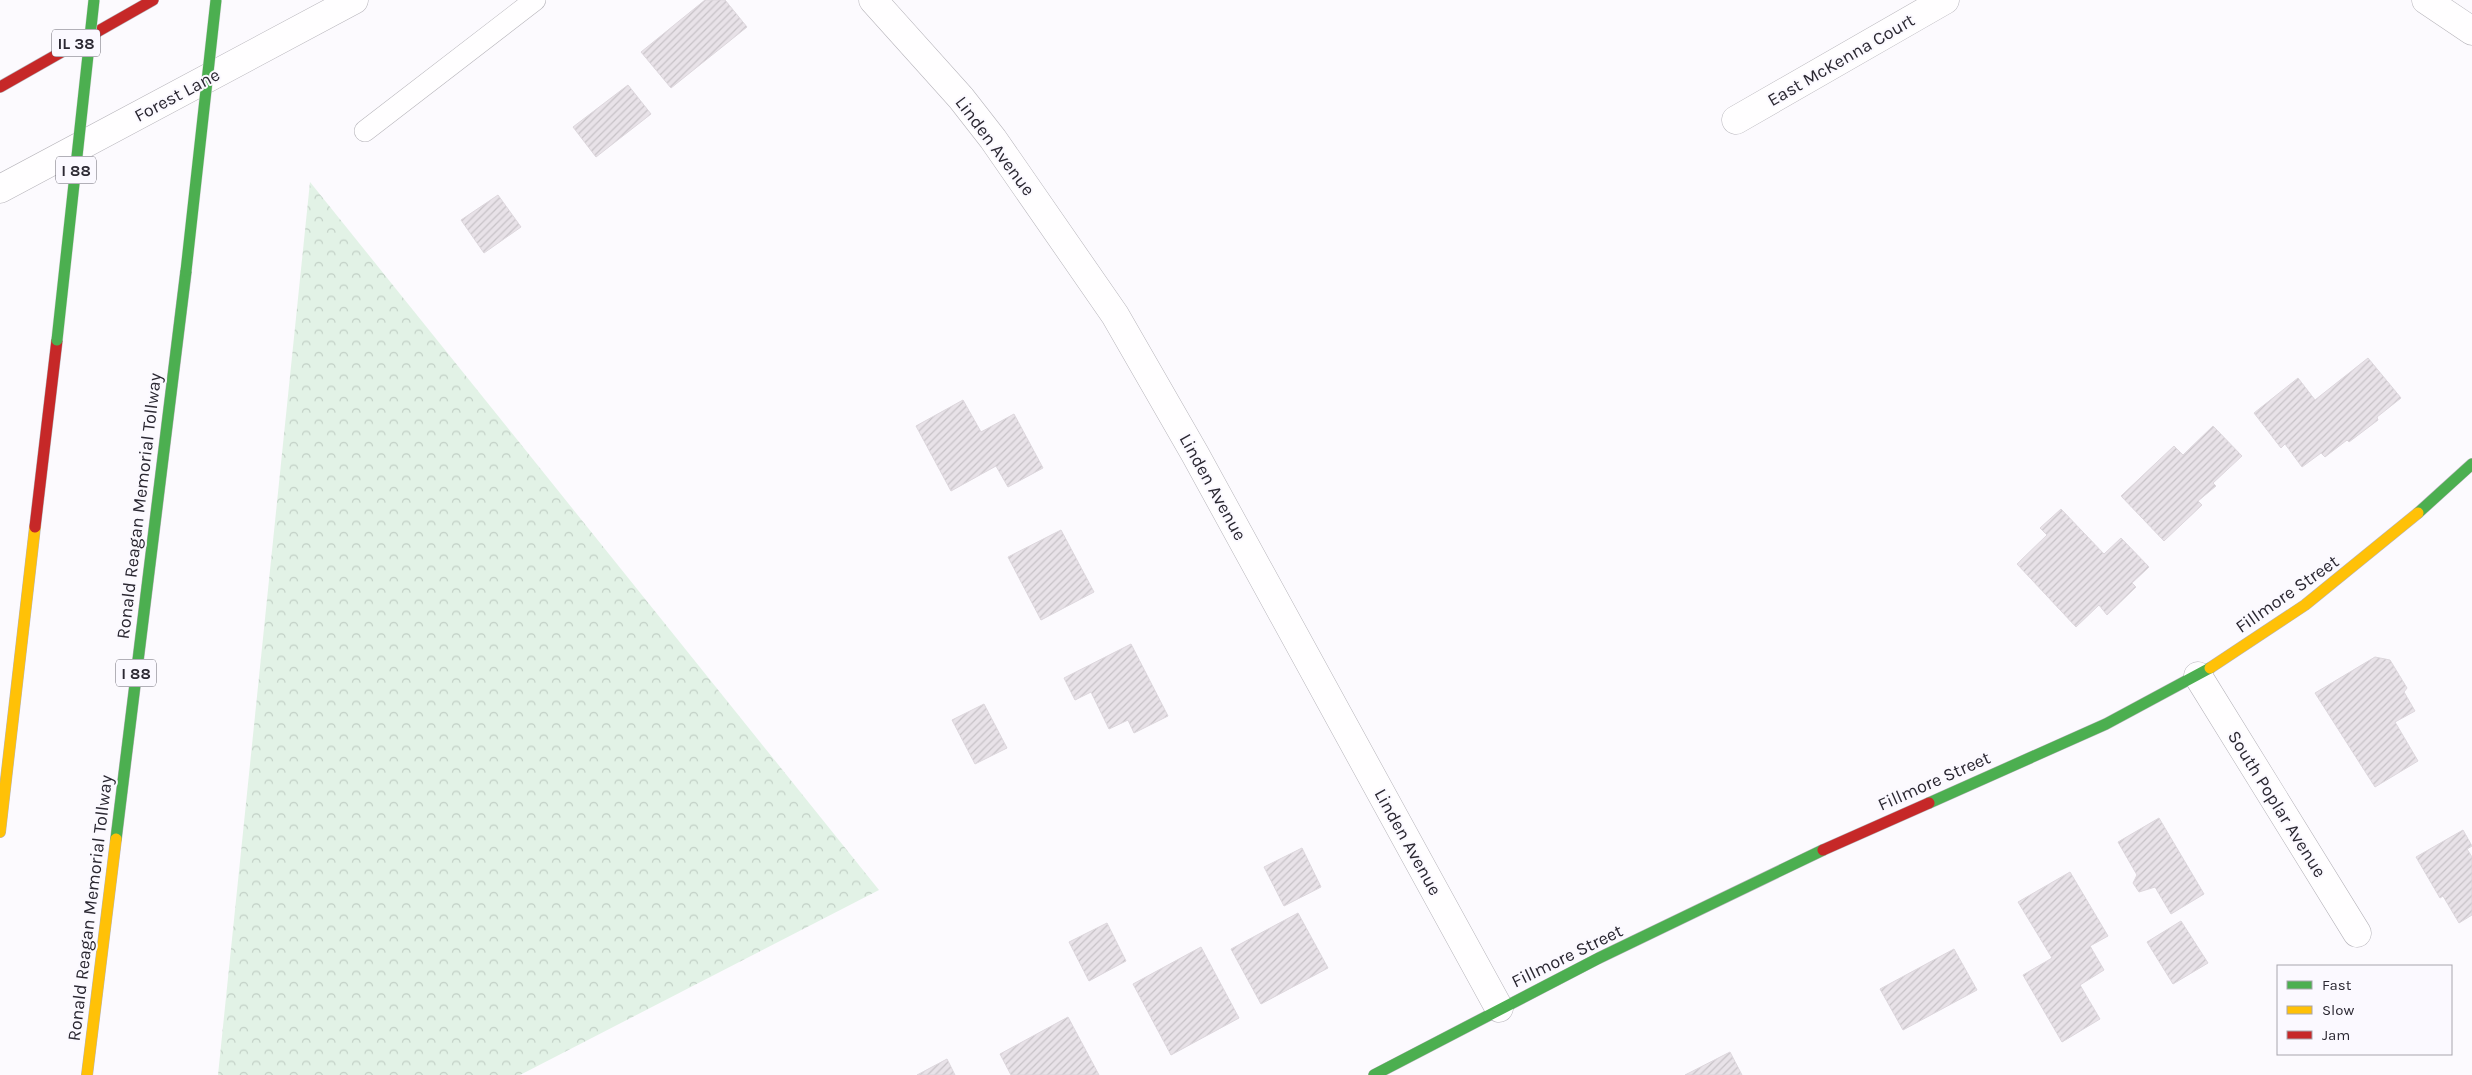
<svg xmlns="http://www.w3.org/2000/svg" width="2472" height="1075" font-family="Karla,sans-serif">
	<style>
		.forest { fill: url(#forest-crowns) }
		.building { fill: url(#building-hatch); stroke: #ddd7dd }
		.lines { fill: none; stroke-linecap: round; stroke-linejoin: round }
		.lane-casing { stroke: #b6b4ba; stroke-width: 22 }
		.street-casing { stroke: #b6b4ba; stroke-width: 29 }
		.fast-casing { stroke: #b6b4ba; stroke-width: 12 }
		.slow-casing { stroke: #b6b4ba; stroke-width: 12 }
		.jam-casing { stroke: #b6b4ba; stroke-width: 12 }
		.lane { stroke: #fffeff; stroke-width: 21 }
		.street { stroke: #fffeff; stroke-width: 28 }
		.fast { stroke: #4caf50; stroke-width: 11 }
		.slow { stroke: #ffc107; stroke-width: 11 }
		.jam { stroke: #c62828; stroke-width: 11 }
		.fast-bridge-casing { stroke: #d8d7da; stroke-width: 12; stroke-linecap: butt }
		.fast-bridge { stroke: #4caf50; stroke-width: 11 }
		.labels { text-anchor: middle; stroke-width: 4; stroke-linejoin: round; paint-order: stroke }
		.shield { fill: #fbf9ff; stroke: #696770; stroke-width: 1 }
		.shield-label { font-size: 16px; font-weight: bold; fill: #2b2832 }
		.street-label { font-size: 18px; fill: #2b2832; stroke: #fbf9ff }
	</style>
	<defs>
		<pattern id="forest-crowns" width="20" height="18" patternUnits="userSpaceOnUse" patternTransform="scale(1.25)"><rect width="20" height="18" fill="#e2f2e6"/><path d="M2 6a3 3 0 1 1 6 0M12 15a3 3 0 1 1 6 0" fill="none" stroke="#c2d0c6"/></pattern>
		<pattern id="building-hatch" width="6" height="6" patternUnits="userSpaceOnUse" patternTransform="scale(1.25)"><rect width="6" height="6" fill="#e8e2e8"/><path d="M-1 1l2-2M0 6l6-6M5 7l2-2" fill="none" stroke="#c7c2c7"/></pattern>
	</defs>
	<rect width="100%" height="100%" fill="#fcfafe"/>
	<!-- forest -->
	<path class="forest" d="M310,182L879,890L520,1075H218Z"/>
	<!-- building -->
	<path class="building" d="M705,0H725L747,27L671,88L641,52Z
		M628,85L651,114L596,157L573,127Z
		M498,195L521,227L484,253L461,220Z
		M2368,358L2401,398L2377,417L2378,420L2349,442L2347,440L2325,457L2321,453L2302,467L2285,444L2281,448L2254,413L2298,378L2315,400Z
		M963,400L981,432L1014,414L1043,468L1008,487L996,466L951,491L916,426Z
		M2213,426L2242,456L2213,483L2216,486L2198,501L2202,505L2164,541L2121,496L2174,446L2183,455Z
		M2061,509L2104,554L2121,538L2149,567L2132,583L2136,587L2107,615L2099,605L2076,627L2017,564L2047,535L2040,528Z
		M1061,530L1094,592L1041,620L1008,557Z
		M1131,644L1168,716L1134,733L1128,720L1109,729L1091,692L1075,700L1064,678Z
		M2375,657L2390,660L2407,688L2404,692L2415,711L2395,722L2418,761L2375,787L2315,693Z
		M984,704L1007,748L975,764L952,720Z
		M2159,818L2204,894L2171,914L2155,887L2139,892L2133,883L2137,875L2118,842Z
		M2463,830L2472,846L2467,849L2472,857V915L2459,923L2443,896L2440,898L2416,857Z
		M1302,848L1321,887L1284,906L1264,867Z
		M2070,872L2108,936L2090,946L2104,970L2080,985L2100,1019L2062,1042L2023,975L2052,958L2018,902Z
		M1298,913L1328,968L1261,1004L1231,949Z
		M2181,921L2208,963L2173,984L2147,942Z
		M1107,923L1126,961L1089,981L1069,942Z
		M1201,947L1239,1018L1171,1055L1133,984Z
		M1954,949L1977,990L1903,1030L1880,989Z
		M1068,1017L1099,1075H1011L1000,1054Z
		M1730,1052L1742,1075H1685Z
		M947,1059L955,1075H917Z"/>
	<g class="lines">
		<!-- lane casing -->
		<g class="lane-casing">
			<path id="lane" d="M365,131L535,0"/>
		</g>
		<!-- street casing -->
		<g class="street-casing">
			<path id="street" d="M873,0L961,98L993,139L1115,315L1195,454L1499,1008
				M2426,0L2472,31
				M1736,120L1945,0
				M0,189L354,0
				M2198,676L2357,933"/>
		</g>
		<!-- fast casing -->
		<g class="fast-casing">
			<path id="fast" d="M2418,513L2472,464
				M1929,803L2106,724L2210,668
				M116,839L186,271
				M1374,1075L1599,958L1823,850"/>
		</g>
		<!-- slow casing -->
		<g class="slow-casing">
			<path id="slow" d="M2210,668L2305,605L2418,513
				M0,832L35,527
				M87,1075L116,839"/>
		</g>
		<!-- jam casing -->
		<g class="jam-casing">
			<path id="jam" d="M0,87L153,0
				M35,527L57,340
				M1823,850L1929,803"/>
		</g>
		<!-- lane -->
		<use href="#lane" class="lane"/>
		<!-- street -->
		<use href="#street" class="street"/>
		<!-- fast -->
		<use href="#fast" class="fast"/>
		<!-- slow -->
		<use href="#slow" class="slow"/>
		<!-- jam -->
		<use href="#jam" class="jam"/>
		<!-- fast-bridge casing -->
		<g class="fast-bridge-casing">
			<path id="fast-bridge" d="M186,271L216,0
				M57,340L94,0"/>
		</g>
		<!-- fast-bridge -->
		<use href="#fast-bridge" class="fast-bridge"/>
	</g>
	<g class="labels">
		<!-- shield labels -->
		<g class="shield">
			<rect x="52" y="29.5" width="48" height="27" rx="4"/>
			<rect x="56" y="156.5" width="40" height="27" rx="4"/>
			<rect x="116" y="659.5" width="40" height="27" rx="4"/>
		</g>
		<g class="shield-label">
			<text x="76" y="49">IL 38</text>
			<text x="76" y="176">I 88</text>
			<text x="136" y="679">I 88</text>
		</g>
		<!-- street labels -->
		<g class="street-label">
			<text transform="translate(1841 60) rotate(-30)" y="6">East McKenna Court</text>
			<text transform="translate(177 95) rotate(-28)" y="6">Forest Lane</text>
			<text transform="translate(995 146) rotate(53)" y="6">Linden Avenue</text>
			<text transform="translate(1213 487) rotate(61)" y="6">Linden Avenue</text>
			<text transform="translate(139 506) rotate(-83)" y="6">Ronald Reagan Memorial Tollway</text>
			<text transform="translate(2287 594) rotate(-35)" y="6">Fillmore Street</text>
			<text transform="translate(1934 781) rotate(-24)" y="6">Fillmore Street</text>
			<text transform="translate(2277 804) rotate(58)" y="6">South Poplar Avenue</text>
			<text transform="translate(1408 842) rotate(61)" y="6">Linden Avenue</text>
			<text transform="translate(90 908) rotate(-83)" y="6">Ronald Reagan Memorial Tollway</text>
			<text transform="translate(1567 956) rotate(-26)" y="6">Fillmore Street</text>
		</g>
	</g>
	<!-- legend -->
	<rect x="2277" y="965" width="175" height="90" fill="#fbf9ff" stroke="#a8a5ad"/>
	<rect x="2287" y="981" width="25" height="8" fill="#4caf50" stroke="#a8a5ad"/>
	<text x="2322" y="990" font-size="15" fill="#2b2832">Fast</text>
	<rect x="2287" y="1006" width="25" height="8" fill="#ffc107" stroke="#a8a5ad"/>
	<text x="2322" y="1015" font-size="15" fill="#2b2832">Slow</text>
	<rect x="2287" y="1031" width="25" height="8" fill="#c62828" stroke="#a8a5ad"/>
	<text x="2322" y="1040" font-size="15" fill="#2b2832">Jam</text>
</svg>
